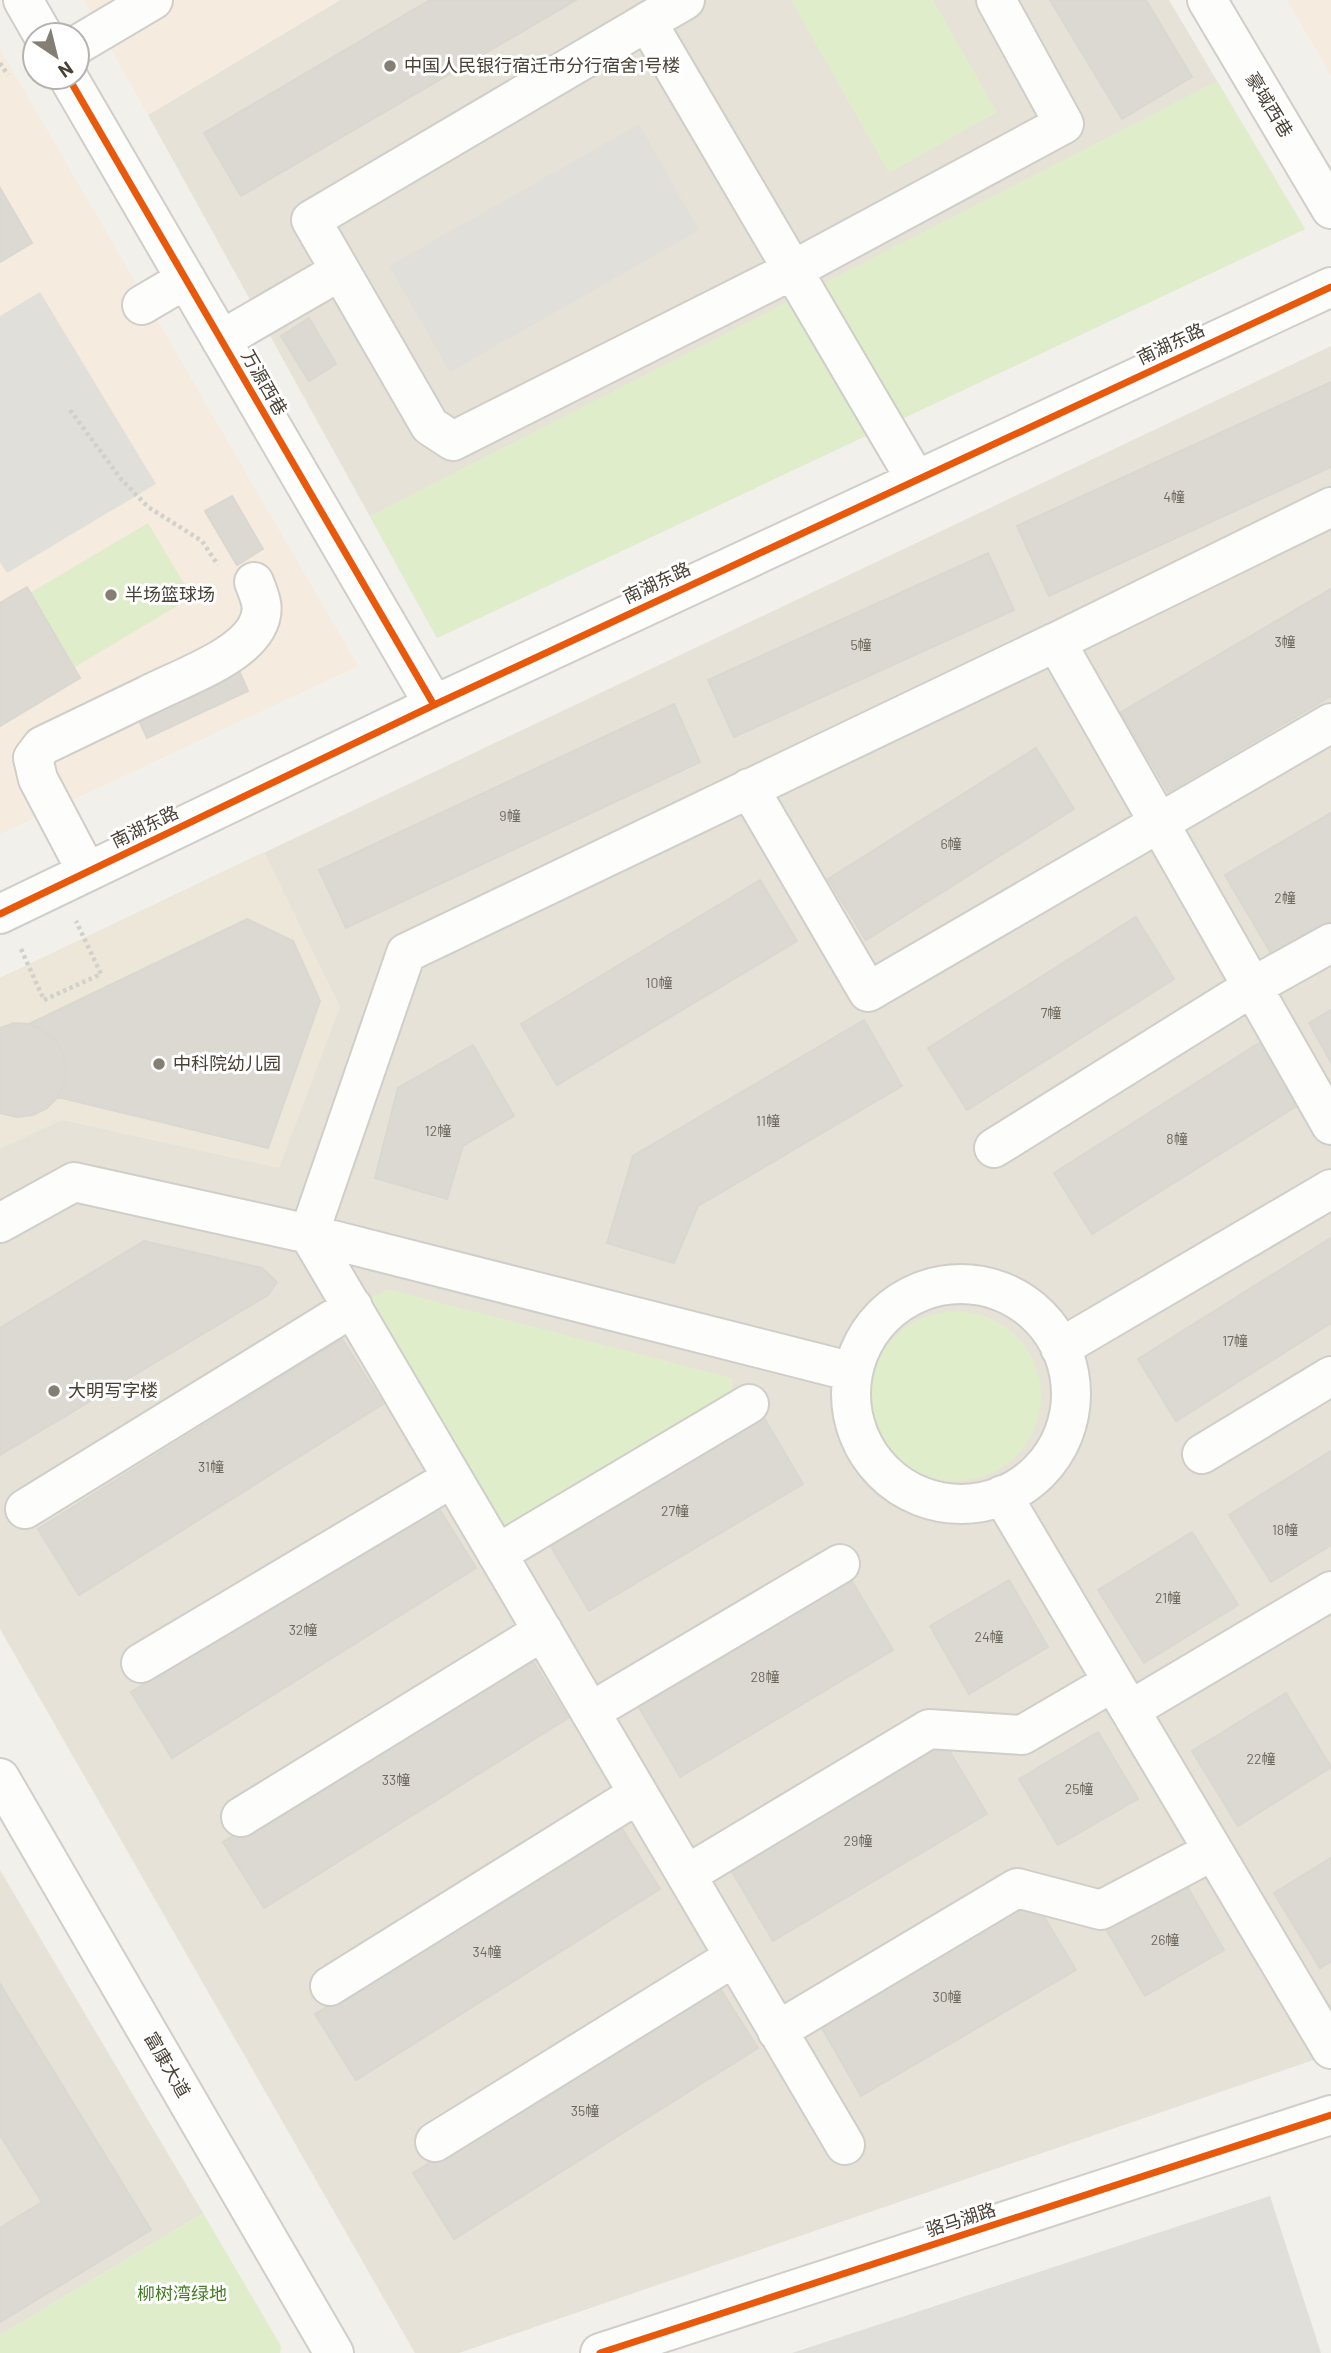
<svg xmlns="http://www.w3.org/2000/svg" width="1331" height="2353" font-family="Barlow,'Noto Sans SC',sans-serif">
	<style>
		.residential { fill: #e6e2d8 }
		.commercial { fill: #f5ebde }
		.education { fill: #ede7da }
		.green { fill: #e0edca }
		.parking { fill: #e1dfda }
		.building { fill: #dcd9d3; stroke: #dad7d1; stroke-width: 2 }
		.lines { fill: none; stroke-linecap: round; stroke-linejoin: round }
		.minor-casing { stroke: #d0cec8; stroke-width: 42 }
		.path { stroke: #d2d0ca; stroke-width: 4.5; stroke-dasharray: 3.5 3.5; stroke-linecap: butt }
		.minor { stroke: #fdfdfc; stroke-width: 38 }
		.cycleway-casing { stroke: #fff; stroke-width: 11 }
		.cycleway { stroke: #e8590c; stroke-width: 7 }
		.poi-dot { fill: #847e75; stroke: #fff; stroke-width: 2.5 }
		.labels { text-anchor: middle; stroke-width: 6; stroke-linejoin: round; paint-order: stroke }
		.number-label { font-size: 14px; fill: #6e685e }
		.poi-label { font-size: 18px; fill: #494136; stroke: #fff; text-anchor: start }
		.street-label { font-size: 18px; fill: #494136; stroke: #fff }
		.park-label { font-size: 18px; fill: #487e26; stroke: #fff }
	</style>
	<rect width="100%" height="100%" fill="#f2f0eb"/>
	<!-- residential -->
	<path class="residential" d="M340,0H1169L1305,229L437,638L148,115Z
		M1331,346V2054L459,2353H415L0,1629V978Z
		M0,1870L203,2213L0,2335Z"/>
	<!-- commercial -->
	<path class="commercial" d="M84,0H340L148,115Z
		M1287,0H1331V75Z
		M0,49L358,666L0,834Z"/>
	<!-- education -->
	<path class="education" d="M264,852L340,1007L279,1168L62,1120L0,1149V978Z"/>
	<!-- green -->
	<path class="green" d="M791,0H933L997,112L889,173Z
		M1217,81L1305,229L437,638L370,516Z
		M148,523L192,597L75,667L30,593Z
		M387,1289L732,1378V1399L510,1532L496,1527L370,1311L372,1298Z
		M871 1396a85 85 0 1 1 170 0a85 85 0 1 1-170 0Z
		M203,2213L281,2346L280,2353H0V2335Z"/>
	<!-- parking -->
	<path class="parking" d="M639,124L699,230L450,372L389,266Z
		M40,292L156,484L7,573L0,562V316Z
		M1270,2196L1321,2353H792Z"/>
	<!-- building -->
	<path class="building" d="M430,0H576L241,196L204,133Z
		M1050,0H1146L1192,77L1122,119Z
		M0,188L32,243L0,262Z
		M309,318L336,364L309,381L281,336Z
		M1331,382V467L1049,596L1017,526Z
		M232,496L263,549L237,565L205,511Z
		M988,553L1014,610L734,737L708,680Z
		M27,587L80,678L0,726V603Z
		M1331,589V696L1168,792L1121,712Z
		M237,666L248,691L147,738L136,714Z
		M674,704L700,762L346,928L319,870Z
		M1036,748L1074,809L866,940L828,879Z
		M1331,813V921L1272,955L1225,875Z
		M760,880L797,941L557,1085L521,1024Z
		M1136,917L1174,979L967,1110L928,1048Z
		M247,919L293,941L320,1001L268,1148L58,1097L64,1083L66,1068L63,1053L55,1040L43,1030L29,1024Z
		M1331,1010V1062L1309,1023Z
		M864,1020L902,1086L698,1206L674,1263L607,1243L633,1156Z
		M14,1023L29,1024L43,1030L55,1040L63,1053L66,1068L64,1083L58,1097L47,1108L33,1115L17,1117L0,1113V1028Z
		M1261,1042L1300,1104L1092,1234L1054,1173Z
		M473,1045L514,1116L463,1146L447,1199L375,1178L398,1088Z
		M1331,1238V1323L1176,1421L1138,1359Z
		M144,1241L262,1268L277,1282L268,1295L0,1455V1328Z
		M342,1339L383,1404L79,1595L38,1529Z
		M760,1411L803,1484L589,1611L546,1538Z
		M1331,1451V1545L1271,1582L1229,1515Z
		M435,1502L476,1568L172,1758L131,1692Z
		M1192,1532L1238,1605L1144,1663L1098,1590Z
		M850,1578L893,1650L680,1777L637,1704Z
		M1009,1580L1048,1647L969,1694L930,1626Z
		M527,1652L568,1718L264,1908L223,1842Z
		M1286,1693L1331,1767L1238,1826L1192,1751Z
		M1098,1732L1138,1799L1058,1845L1019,1779Z
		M944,1742L987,1814L773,1941L730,1868Z
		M619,1824L660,1889L356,2080L315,2014Z
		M1331,1858V1961L1320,1968L1274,1893Z
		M1185,1883L1224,1950L1145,1996L1106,1929Z
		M1032,1897L1076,1970L861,2096L819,2023Z
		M716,1982L758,2048L454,2239L413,2173Z
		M0,1984L151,2230L0,2322V2228L42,2202L0,2135Z"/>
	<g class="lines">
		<!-- minor casing -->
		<g class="minor-casing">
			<path id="minor" d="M23,0L43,35
				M685,0L647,22L916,480
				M1207,0L1331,209
				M647,22L311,220L430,426L453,441L793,270L1064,124L996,0
				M77,45L153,0
				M68,77L434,705
				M142,305L186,279
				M221,340L340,271
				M1056,642L1331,507
				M749,788L868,992L1331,723
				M87,872L38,779L33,758L42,746C77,729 112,712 148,695C179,679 238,659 256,628C266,611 261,599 254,582
				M0,914L434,705L1331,287
				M994,1148L1252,987L1331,943
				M0,1223L74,1182L309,1234L853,1372
				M851 1394a110 110 0 1 1 220 0a110 110 0 1 1-220 0Z
				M1060,1348L1331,1189
				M1202,1454L1331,1376
				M1002,1495L1331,2049
				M25,1509L353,1307
				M497,1554L749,1404
				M141,1663L452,1478
				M1130,1710L1331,1591
				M590,1712L840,1564
				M0,1778L334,2353
				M241,1817L543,1631
				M686,1875L929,1729L1022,1735L1113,1682
				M330,1986L638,1794
				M777,2031L1017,1888L1101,1910L1213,1851
				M435,2142L734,1957
				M845,2145L309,1234L406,953L1056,642L1331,1125
				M600,2353L1331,2115"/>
		</g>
		<!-- path -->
		<path class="path" d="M0,63L8,75
			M70,410L121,479L148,507L202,541L218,565
			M21,949L44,1000L101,974L76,921"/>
		<!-- minor -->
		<use href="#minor" class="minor"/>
		<!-- cycleway casing -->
		<g class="cycleway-casing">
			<path id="cycleway" d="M68,77L434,705
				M0,914L434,705L1331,287
				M600,2353L1331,2115"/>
		</g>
		<!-- cycleway -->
		<use href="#cycleway" class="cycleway"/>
	</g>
	<!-- markers -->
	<g class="poi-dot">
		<circle cx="390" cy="66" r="7"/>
		<circle cx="111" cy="595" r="7"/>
		<circle cx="159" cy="1064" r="7"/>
		<circle cx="54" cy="1391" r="7"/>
	</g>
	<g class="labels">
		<!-- number labels -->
		<g class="number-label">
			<text x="1174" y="502">4幢</text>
			<text x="1285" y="647">3幢</text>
			<text x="861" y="650">5幢</text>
			<text x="510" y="821">9幢</text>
			<text x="951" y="849">6幢</text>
			<text x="1285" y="903">2幢</text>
			<text x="659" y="988">10幢</text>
			<text x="1051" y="1018">7幢</text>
			<text x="768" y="1126">11幢</text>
			<text x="438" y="1136">12幢</text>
			<text x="1177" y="1144">8幢</text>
			<text x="1235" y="1346">17幢</text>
			<text x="211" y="1472">31幢</text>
			<text x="675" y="1516">27幢</text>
			<text x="1285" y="1535">18幢</text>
			<text x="1168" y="1603">21幢</text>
			<text x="303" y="1635">32幢</text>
			<text x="989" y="1642">24幢</text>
			<text x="765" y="1682">28幢</text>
			<text x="1261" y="1764">22幢</text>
			<text x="396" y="1785">33幢</text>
			<text x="1079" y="1794">25幢</text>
			<text x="858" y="1846">29幢</text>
			<text x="1165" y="1945">26幢</text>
			<text x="487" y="1957">34幢</text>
			<text x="947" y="2002">30幢</text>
			<text x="585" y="2116">35幢</text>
		</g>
		<!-- poi labels -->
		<g class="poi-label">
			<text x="404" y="72">中国人民银行宿迁市分行宿舍1号楼</text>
			<text x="125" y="601">半场篮球场</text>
			<text x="173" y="1070">中科院幼儿园</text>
			<text x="68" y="1397">大明写字楼</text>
		</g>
		<!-- street labels -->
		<g class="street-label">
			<text transform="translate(1269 105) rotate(59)" y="6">豪域西巷</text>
			<text transform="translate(1171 344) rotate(-25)" y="6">南湖东路</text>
			<text transform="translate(264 383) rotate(60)" y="6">万源西巷</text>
			<text transform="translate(657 583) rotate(-25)" y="6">南湖东路</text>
			<text transform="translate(145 827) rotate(-26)" y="6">南湖东路</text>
			<text transform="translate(167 2065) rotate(60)" y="6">富康大道</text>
			<text transform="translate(961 2220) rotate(-18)" y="6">骆马湖路</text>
		</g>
		<!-- park labels -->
		<g class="park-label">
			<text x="182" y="2300">柳树湾绿地</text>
		</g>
	</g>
	<!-- north arrow -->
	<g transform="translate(56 56) rotate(145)"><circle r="33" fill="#ffffff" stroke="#b6b3af" stroke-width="2"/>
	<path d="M0-5L12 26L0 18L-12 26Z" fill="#847e75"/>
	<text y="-10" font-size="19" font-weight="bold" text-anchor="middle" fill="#494136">N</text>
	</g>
</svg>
